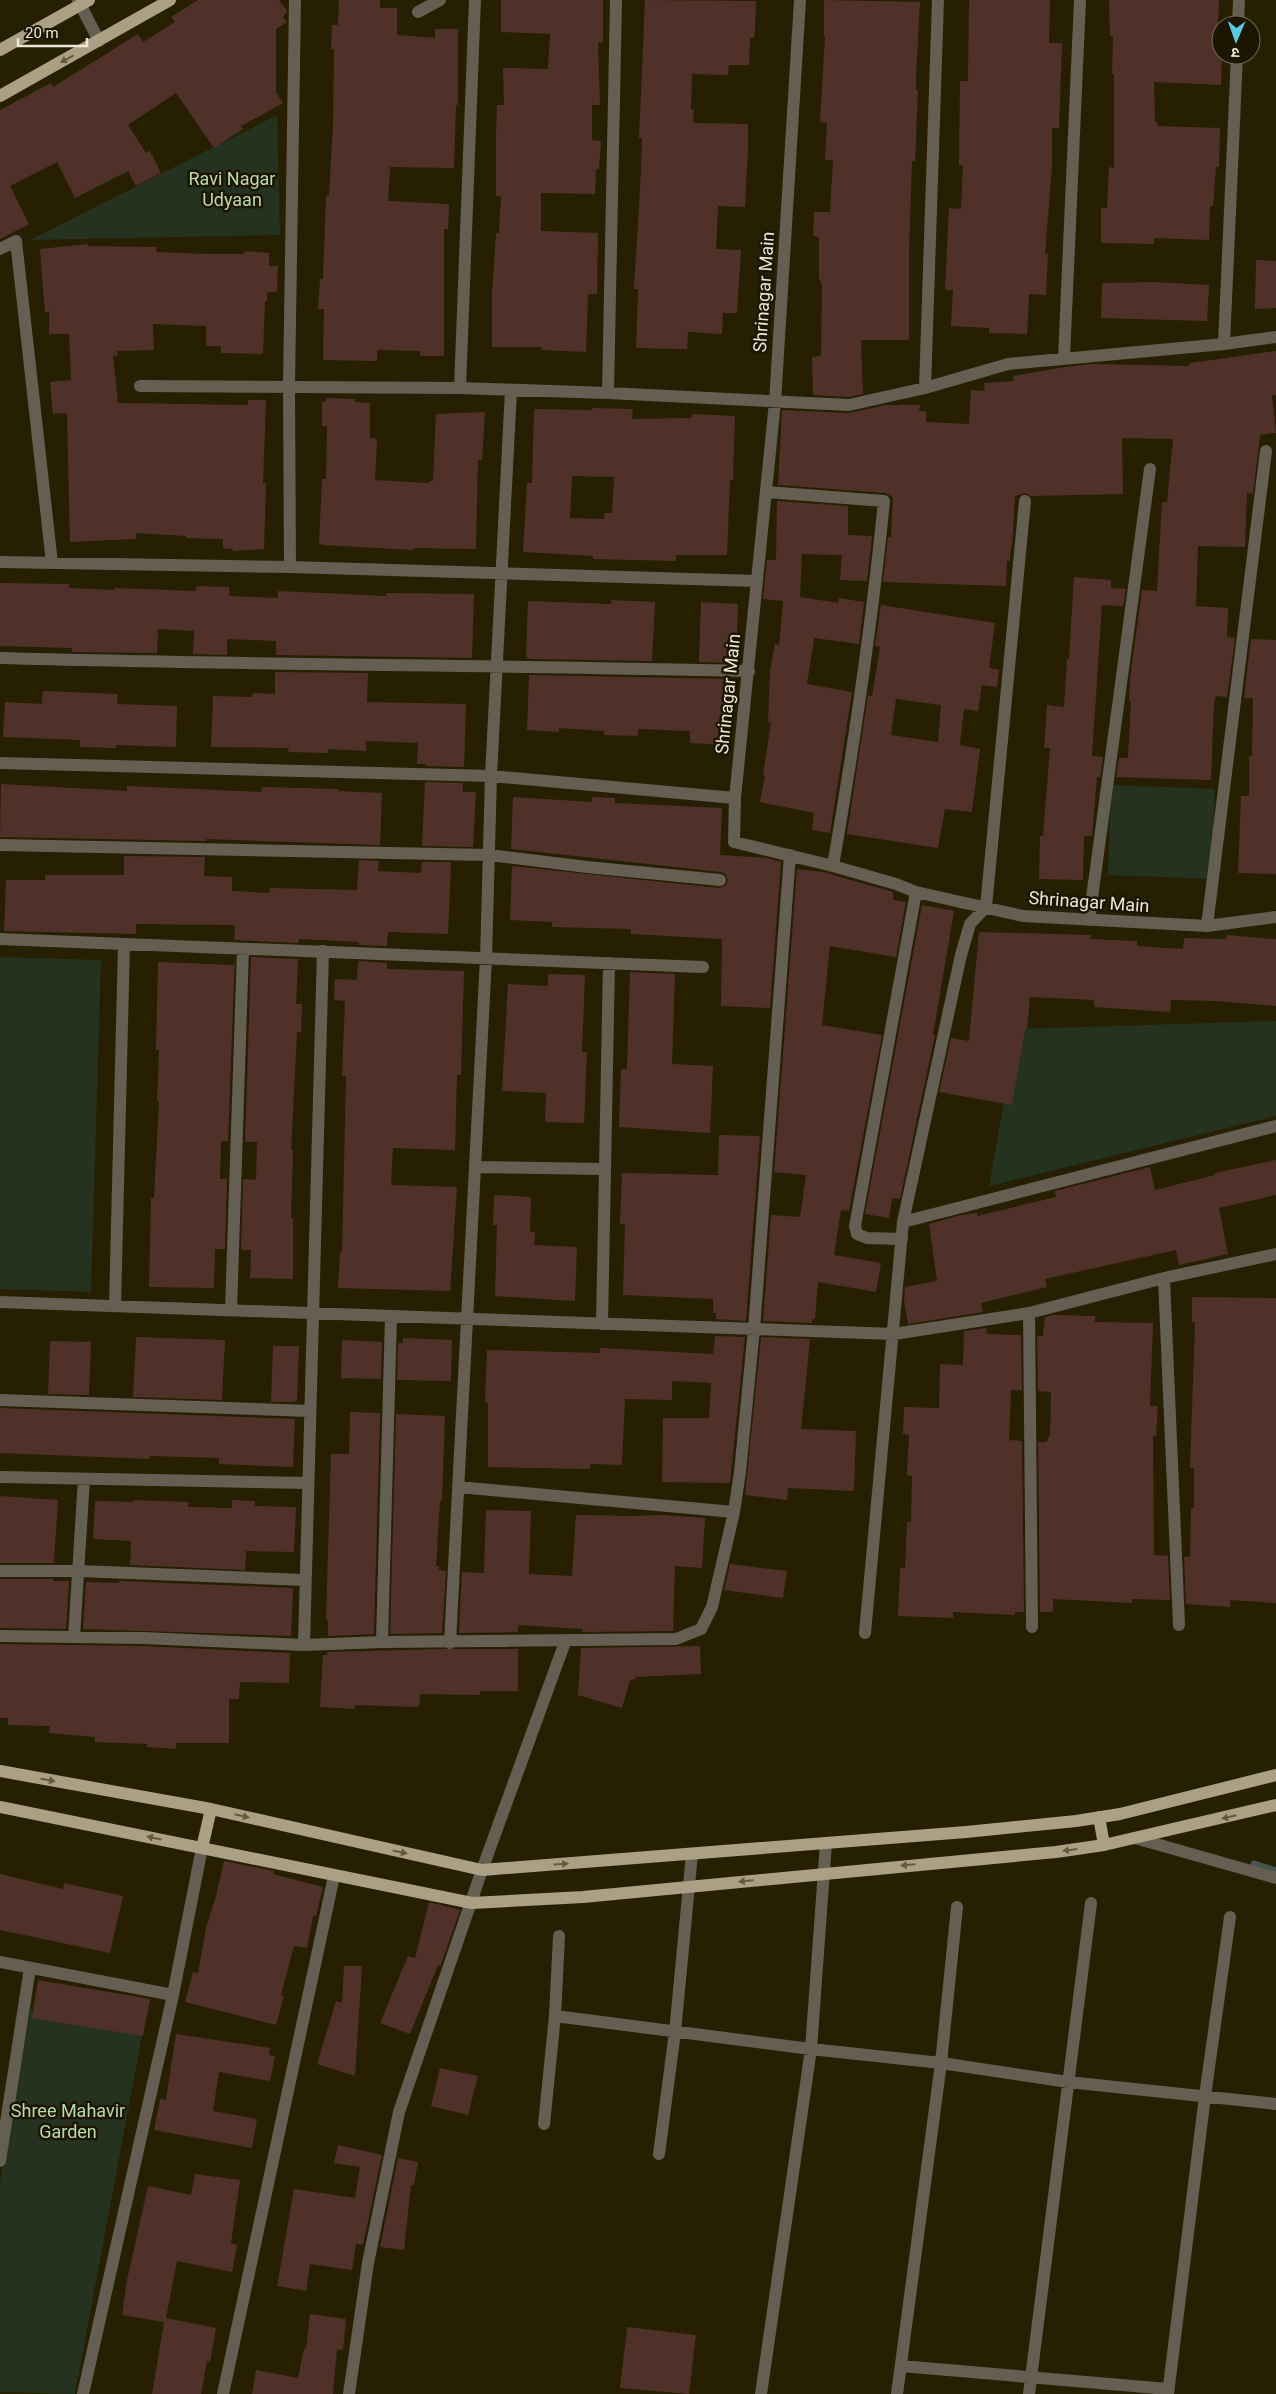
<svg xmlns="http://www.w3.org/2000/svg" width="1276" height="2394" font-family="Roboto,'Noto Sans Devanagari',sans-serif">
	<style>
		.green { fill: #24321f }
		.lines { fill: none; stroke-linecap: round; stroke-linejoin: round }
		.stream { stroke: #475451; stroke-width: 7 }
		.building { fill: #4f3129; fill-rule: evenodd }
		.minor { stroke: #655f53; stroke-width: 12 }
		.major { stroke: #aba085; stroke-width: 12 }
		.oneway { fill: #645a42 }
		.labels { text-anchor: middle; stroke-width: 5; stroke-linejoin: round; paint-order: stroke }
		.park-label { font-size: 18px; fill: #b7dcac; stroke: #1e1500 }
		.street-label { font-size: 18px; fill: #ece6d5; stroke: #1e1500 }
	</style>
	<rect width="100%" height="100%" fill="#271f02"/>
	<!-- green -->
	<path class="green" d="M277,115L280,235L30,240Z
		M1111,785L1215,789L1212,879L1108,875Z
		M0,957L101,960L91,1292L0,1289Z
		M1276,1021V1116L989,1186L1017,1029Z
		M30,2009L143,2030L75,2394L0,2392V2182Z"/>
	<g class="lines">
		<!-- stream -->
		<path class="stream" d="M1254,1864L1276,1871"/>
	</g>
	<!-- building -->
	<path class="building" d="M198,0H279L287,11L283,17L287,22L276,29V92L283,103L241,126L243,129L214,148L176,93L128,125L146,153L150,151L161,173L136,186L128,171L75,198L57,162L10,186L29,224L0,239V110L51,83L53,87L138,34L143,42L175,22L171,17Z
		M339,0H380V8H397V35L435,38V29H458V105H456L454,168L390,167L388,201L449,204L448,229H444V356H420V351L377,350V361L323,360L324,309H318L320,279H323L326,195L329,196L333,125L334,49H331L332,25H338Z
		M501,0H603V43L598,42L600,105H592V140L601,141L599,169H596L595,194L541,193V231L598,233L597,294H588L586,352L542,350V347H492V294L496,233H499L501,196H496V136L497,105H504L503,68L548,69L550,34L501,32Z
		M645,0L756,1L755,31L754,38H750L749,65H729L728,75L692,74L691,109L694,110L693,123L748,124V148L745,207L718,206L716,249L741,250L737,313H723L722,334L688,332L687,349L636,348L638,289H634L641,172L642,138H639Z
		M824,0L920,2L916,75V90H918L915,161H912L909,254V340H861L863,394L848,397L813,395L812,357L821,356L822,285L819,279V237L813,236L814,212H830L833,160H825L827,123L820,122L825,36H824Z
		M969,0H1050L1049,43H1062L1059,128H1052V166L1045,254H1048L1046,295L1029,294L1027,334L989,333V328L951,326L953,290H945L949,208L961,209L963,165H959L960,81H968Z
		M1109,0H1219L1217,44H1221L1222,55L1221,85L1154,82L1155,122H1157V126L1220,128L1219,167H1216L1213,206H1210L1209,240L1154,238V244L1101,243V208H1107L1109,167L1114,168V74H1112L1113,36H1110Z
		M88,244V246L157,247L156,252L205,254H244L245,251L269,253V266H278L277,292H267V301H265L263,354L221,353V346H206V326L153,324L154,350L117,351L118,356H113L118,403L248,405V400H266L263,483H266L264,549L233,551V549L223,548V539L186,538V536L136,533V539L70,542L67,413L53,414L50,382L71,380L69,334H49V311L45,313L40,249Z
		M1256,260L1276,261V308L1255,309Z
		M1156,282L1209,285L1207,321L1101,318L1102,283Z
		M1276,351V395H1272L1276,433L1260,435L1253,494L1247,493L1245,547L1198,546L1196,606L1228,608L1227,637L1235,638L1227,697L1216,696L1214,702L1211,780L1116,777L1119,758H1128L1131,701H1129L1130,679L1142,590L1157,591L1162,502H1167L1173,439L1122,438L1123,494L1031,496L1025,493L1015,496L1012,546H1011L1010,561H1007L1006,586L883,582L888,537H891L893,497L885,493L778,485L782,410L849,413L886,405H920L919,411H926V422L969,424L971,390L985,391L984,383L1014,381L1013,376L1065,367L1091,364L1189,366L1190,363Z
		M326,398L355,399V402L370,403V438H376L377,441L375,480L429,483V481H433L436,414L485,412L482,460H478L476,549L413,548V550L322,545L319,543L322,479H326L327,426H322V402H326Z
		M592,408L633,409L632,419L691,418L692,414L735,416L733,480H730L727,555H676V561L593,559V556L523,552L527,483H532L534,409L592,410ZM572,476L614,477L612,513H605L604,519L570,518Z
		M777,501L848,506V535L872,536L867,581L840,580L842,555L802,554L800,597L838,603L839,598L864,602L859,644L814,638L807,684L852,692L830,833L812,830L814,813L760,802L765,776L763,775L771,722H768L770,671L775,644L779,645L783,601L763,599L767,560H776Z
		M1074,577L1111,580V588L1126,589L1123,606L1102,605L1092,756L1103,757L1100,777H1097L1092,836H1084L1083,880L1039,879L1040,836H1043L1050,748H1044L1047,705L1064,707L1067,659H1069Z
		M0,583L69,584V588L114,590V588L196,591V586L229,587V596L278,598V591L386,596V593L474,594L472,658L276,655V641L227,639V655L193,654L194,631L158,629L157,653L72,652V648L0,646Z
		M611,600L655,602L652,661L530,659L526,657L528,601L611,604Z
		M701,602L738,604L736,663L699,662Z
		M881,605L995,623L989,668L999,670L997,687L982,685L978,711L964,709L960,745L980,749L972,812L945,809L938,848L847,834L868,695L872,696L880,647L875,646ZM896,699L941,705L938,742L891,735Z
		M1251,639L1276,640V874L1238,873L1241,796H1249V756H1252L1253,698H1244Z
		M275,672L368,673L367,702L466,704L464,767L426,766V764H417L418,743L366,741V751L328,749V753L288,752L289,748L211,747L213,696L252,697L253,693L275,694Z
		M529,675L729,679L727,745L690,743V731L638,729V736L604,735V731L559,728V732L527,730Z
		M43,691L118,694L117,704L177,706L176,747L116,745V748L80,747V740L3,737L5,702L42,704Z
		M425,782L463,783V792H476L473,847L422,846Z
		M1,784L127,791V786L261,792L262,787L338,789V791L382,793L380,845L206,839V841L0,837Z
		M513,797L592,802V797L615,798V803L722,808L720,855L766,858L781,862L770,1008L721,1006L722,939L631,934V929L552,927V922L510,920L512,866L719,888L726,885L728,880L725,874L721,872L511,849Z
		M124,856L205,857L204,876L232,877V891L269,893L270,888L357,890L359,860L379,861L378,871L421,873L422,862H451L448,934L388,932L387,946L359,945V942L299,939L298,943L234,940L235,925L136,924V934L4,931L6,880H45V875H124Z
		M797,869L823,872L893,892V900L906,902L896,957L830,946L822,1025L882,1035L849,1211L841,1210L834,1255L881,1263L876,1292L818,1282L815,1319H812V1323L763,1321L771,1215L800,1217L806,1175L774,1172Z
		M922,905L954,911L933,1035H935L900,1199L892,1198L889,1218L865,1214Z
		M979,932L1091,935L1090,939L1137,941V946L1183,949L1184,938L1226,939V935L1276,939V1006L1216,1001L1171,1000L1170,1012L1094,1007V1000L1030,997L1027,1029H1025L1012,1105L939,1092L951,1038L969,1041Z
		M235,956L228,1141H221L220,1179H227L225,1249H215L214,1288L149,1287L151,1198H154L159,1101H157L159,1050H156L158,962L234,965Z
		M251,957L298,959L296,1004H302L301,1032H297L291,1150H293L291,1218H293V1279L250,1278L251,1250H241L243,1179L256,1180L257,1142H245Z
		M358,961L387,963V969L464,971L461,1075H457L455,1150L393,1148L391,1185L457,1187L450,1291L338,1288L340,1252H342L346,1076H342L345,1001L334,1000L335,979L357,980Z
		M630,972L675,974L672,1064L713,1066L710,1133L619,1127L621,1069H627Z
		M548,974L585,975L582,1052H587L584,1123L545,1122L546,1093L502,1091L508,984L548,986Z
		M719,1135L760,1136L746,1321L716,1319V1313H713V1299L623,1295L625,1224H620L622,1173L718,1175Z
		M1276,1160V1195L1219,1208L1228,1254L1179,1265L1176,1250L1045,1279L1047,1287L981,1303L983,1312L908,1324L904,1301L905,1287L937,1281L929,1224L961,1215L977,1213V1216L1056,1197L1055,1191L1150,1167L1155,1190L1215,1175V1173Z
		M494,1195L531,1197L530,1232H535L534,1245L577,1247L575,1301L495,1296L497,1225H493Z
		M1192,1297L1276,1298V1603L1230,1600V1607L1186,1604L1184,1557H1190L1191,1508H1194V1468H1190L1195,1322H1192Z
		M1052,1315L1095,1316V1322L1153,1323L1150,1406H1158L1156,1436H1153L1154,1555L1168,1556L1170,1600L1132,1599V1603L1053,1599V1612H1040L1038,1442H1047L1048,1437H1050L1051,1392L1038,1391L1037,1336H1043L1045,1317Z
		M986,1328L987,1334L1021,1335L1022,1390H1011L1009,1440L1022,1441L1024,1612H1015V1615L953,1612V1618L898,1616L900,1568H905L907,1522H911L912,1476L907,1475L909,1435L903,1434L904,1407L939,1408L940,1364L963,1365L964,1331Z
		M715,1336L745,1337L730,1483L662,1482L663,1418H709L711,1383L672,1381V1400L625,1399L622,1465L590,1464V1469L488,1467V1402H485L487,1350L600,1353V1348L713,1354Z
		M136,1337L225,1340L222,1400L133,1397Z
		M761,1337L810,1339L801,1429L856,1431L854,1491L788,1488L787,1500L745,1495Z
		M403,1338L452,1340L451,1381L397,1380L398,1343H403Z
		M342,1340L382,1342L381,1379L341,1378Z
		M50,1341L91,1342L89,1395L48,1394Z
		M273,1346H299L297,1400L295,1402H271Z
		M0,1408L295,1419L293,1467L219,1464V1458L150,1456V1459L0,1453Z
		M350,1412L380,1413L374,1634L328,1636V1620L326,1619L331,1454H349Z
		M396,1414L445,1416L442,1501H440L436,1566H439V1570L446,1571L442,1633L390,1634Z
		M0,1496L58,1500L54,1563H0Z
		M133,1500L189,1502L188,1507L232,1508V1500L255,1501V1506L296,1507L294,1552L246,1551L245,1570L130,1565L131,1541L93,1539L95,1501L133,1502Z
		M486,1510L531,1511L529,1574L572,1576L576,1515L636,1516L662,1515L705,1518L702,1568L675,1566L673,1631L582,1632L583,1629L518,1625V1632L459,1633L462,1572L484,1573Z
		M730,1564L787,1571L783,1598L724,1590Z
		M0,1579H53V1581H69L66,1629L0,1628Z
		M119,1581L293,1588L291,1636L83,1629L86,1582L119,1583Z
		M0,1644L143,1646L290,1653L289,1683L240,1682L239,1699H229V1743H176V1749L147,1747V1744L95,1742V1737L49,1733L50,1726L8,1725V1718H0Z
		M700,1646L701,1674L635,1677L636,1679L630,1680L622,1708L578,1695L581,1648Z
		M445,1649H518V1691H480V1695L420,1694L419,1707L355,1705V1709L320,1707L323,1655H327V1652Z
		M224,1861L274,1871L273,1874L323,1887L316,1916H313L307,1948L294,1946L281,1995L284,1996L276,2025L185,2002L193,1972L198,1973L206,1928L216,1896Z
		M0,1874L63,1889L64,1883L123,1896L110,1953L0,1930Z
		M429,1902L460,1910L440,1967L438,1965L410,2034L380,2023L408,1956L415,1958Z
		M344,1966H362L355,2076L317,2064L336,2001L342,2003Z
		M38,1980L150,1999L143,2036L32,2018Z
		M176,2034L270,2048L269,2055L275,2056L270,2081L219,2072L213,2111L257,2119L252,2148L154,2130L160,2099L166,2100Z
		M440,2068L478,2076L468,2115L431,2106Z
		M338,2145L382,2155L363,2245L356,2244L352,2270L310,2264L306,2291L277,2286L294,2189L355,2198L360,2167L334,2163Z
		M398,2158L418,2162L414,2185H411L404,2250L380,2247Z
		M195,2174L240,2180L231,2243L237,2245L232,2272L177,2261L166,2318L216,2328L210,2362L207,2361L201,2394H152L164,2322L122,2315L127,2280L148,2186L191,2195Z
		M310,2314L346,2319L343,2350L337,2349L333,2394H252L256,2370L298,2378L304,2349H306Z
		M627,2327L696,2335L689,2394L620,2388Z"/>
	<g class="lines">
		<!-- minor -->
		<path class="minor" d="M78,0L99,41
			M800,0L775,402L735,798L734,842L833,866L896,884L916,892L1023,916L1207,926L1276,917
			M418,12L440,0
			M1238,25L1239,0
			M0,249L16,241L52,563
			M1224,344L1237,55
			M1064,358L1080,0
			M140,386L460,388L608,393L849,405L925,388L1008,364L1224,344L1276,337
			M460,388L475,0
			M925,388L938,0
			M608,393L616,0
			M767,492L884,501C872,623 854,745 833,866
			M0,562L290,567L757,581
			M290,567L289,386L295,0
			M0,658C250,665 499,665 749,671
			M0,763L491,776L735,798
			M0,845L489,855L587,867L720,880
			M1089,920L1150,469
			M1207,926L1266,451
			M0,939L703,967
			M475,1167L605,1169
			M903,1222L1276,1126
			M902,1239L867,1238L857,1234L855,1226L916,892
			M1164,1278L1179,1625
			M0,1302L894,1334L1029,1313L1164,1278L1276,1254
			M115,1306L124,944
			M231,1310L243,949
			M1029,1313L1032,1627
			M602,1324L609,963
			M0,1400L310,1411
			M0,1477L308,1483
			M458,1487L734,1512
			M0,1571H79L305,1580
			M865,1633L903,1222L961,955L970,924L986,907L1025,501
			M0,1636L143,1638L304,1645L382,1642L676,1639L701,1629L712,1607L734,1512L740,1472L754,1329L790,855
			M74,1637L84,1479
			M382,1642L391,1316
			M450,1643L486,958L491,776L511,390
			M304,1645L323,951
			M1135,1838L1276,1878
			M0,1962L173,1995
			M555,2016L811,2049L941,2063L1068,2082L1276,2104
			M544,2124L555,2016L559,1936
			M659,2154L675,2032L692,1854
			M0,2161L30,1968
			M901,2366L1168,2389
			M83,2394L173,1995L202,1848
			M223,2394L334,1876
			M349,2394L368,2263L399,2112L482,1870L565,1642
			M761,2394L811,2049L826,1843
			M897,2394L941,2063L957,1907
			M1029,2394L1091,1903
			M1168,2394L1205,2096L1230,1917"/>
		<!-- major -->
		<path class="major" d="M0,50L89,0
			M0,96L170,0
			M0,1771L211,1809L482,1870L966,1832L1076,1821L1120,1814L1276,1775
			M0,1807L472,1903L583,1897L1056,1852L1104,1845L1276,1805
			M1099,1817L1104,1845
			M202,1848L211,1809"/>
	</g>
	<!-- one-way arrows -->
	<defs><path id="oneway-solid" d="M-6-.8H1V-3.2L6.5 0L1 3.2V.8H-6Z" transform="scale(1.25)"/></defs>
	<g class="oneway">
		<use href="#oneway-solid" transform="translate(67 59) rotate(151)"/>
		<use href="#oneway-solid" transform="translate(48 1780) rotate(10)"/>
		<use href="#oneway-solid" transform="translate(242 1816) rotate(13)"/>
		<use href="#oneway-solid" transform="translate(1229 1817) rotate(167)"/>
		<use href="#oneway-solid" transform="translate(154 1838) rotate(-168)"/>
		<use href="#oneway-solid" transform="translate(1070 1850) rotate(173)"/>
		<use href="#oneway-solid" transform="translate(400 1852) rotate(12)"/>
		<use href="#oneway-solid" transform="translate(561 1864) rotate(-4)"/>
		<use href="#oneway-solid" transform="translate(908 1865) rotate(175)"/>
		<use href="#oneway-solid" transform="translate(746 1881) rotate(175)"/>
	</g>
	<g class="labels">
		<!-- park labels -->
		<g class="park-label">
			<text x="232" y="185">Ravi Nagar<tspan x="232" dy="21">Udyaan</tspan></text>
			<text x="68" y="2117">Shree Mahavir<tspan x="68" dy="21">Garden</tspan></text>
		</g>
		<!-- street labels -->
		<g class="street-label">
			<text transform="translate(764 292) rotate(-86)" y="6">Shrinagar Main</text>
			<text transform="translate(728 694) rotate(-84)" y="6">Shrinagar Main</text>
			<text transform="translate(1089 902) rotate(4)" y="6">Shrinagar Main</text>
		</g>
	</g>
	<!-- north arrow -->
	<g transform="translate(1236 40) rotate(182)"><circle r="24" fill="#1e1500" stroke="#706955"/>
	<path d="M0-4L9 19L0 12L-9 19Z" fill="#57c9e2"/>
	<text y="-8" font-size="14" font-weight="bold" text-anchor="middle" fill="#ece6d5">उ</text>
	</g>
	<!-- scale -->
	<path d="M18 38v8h69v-8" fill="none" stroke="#ece6d5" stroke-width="2.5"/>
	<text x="25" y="38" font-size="15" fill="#ece6d5" stroke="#1e1500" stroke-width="4" paint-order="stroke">20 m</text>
</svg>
